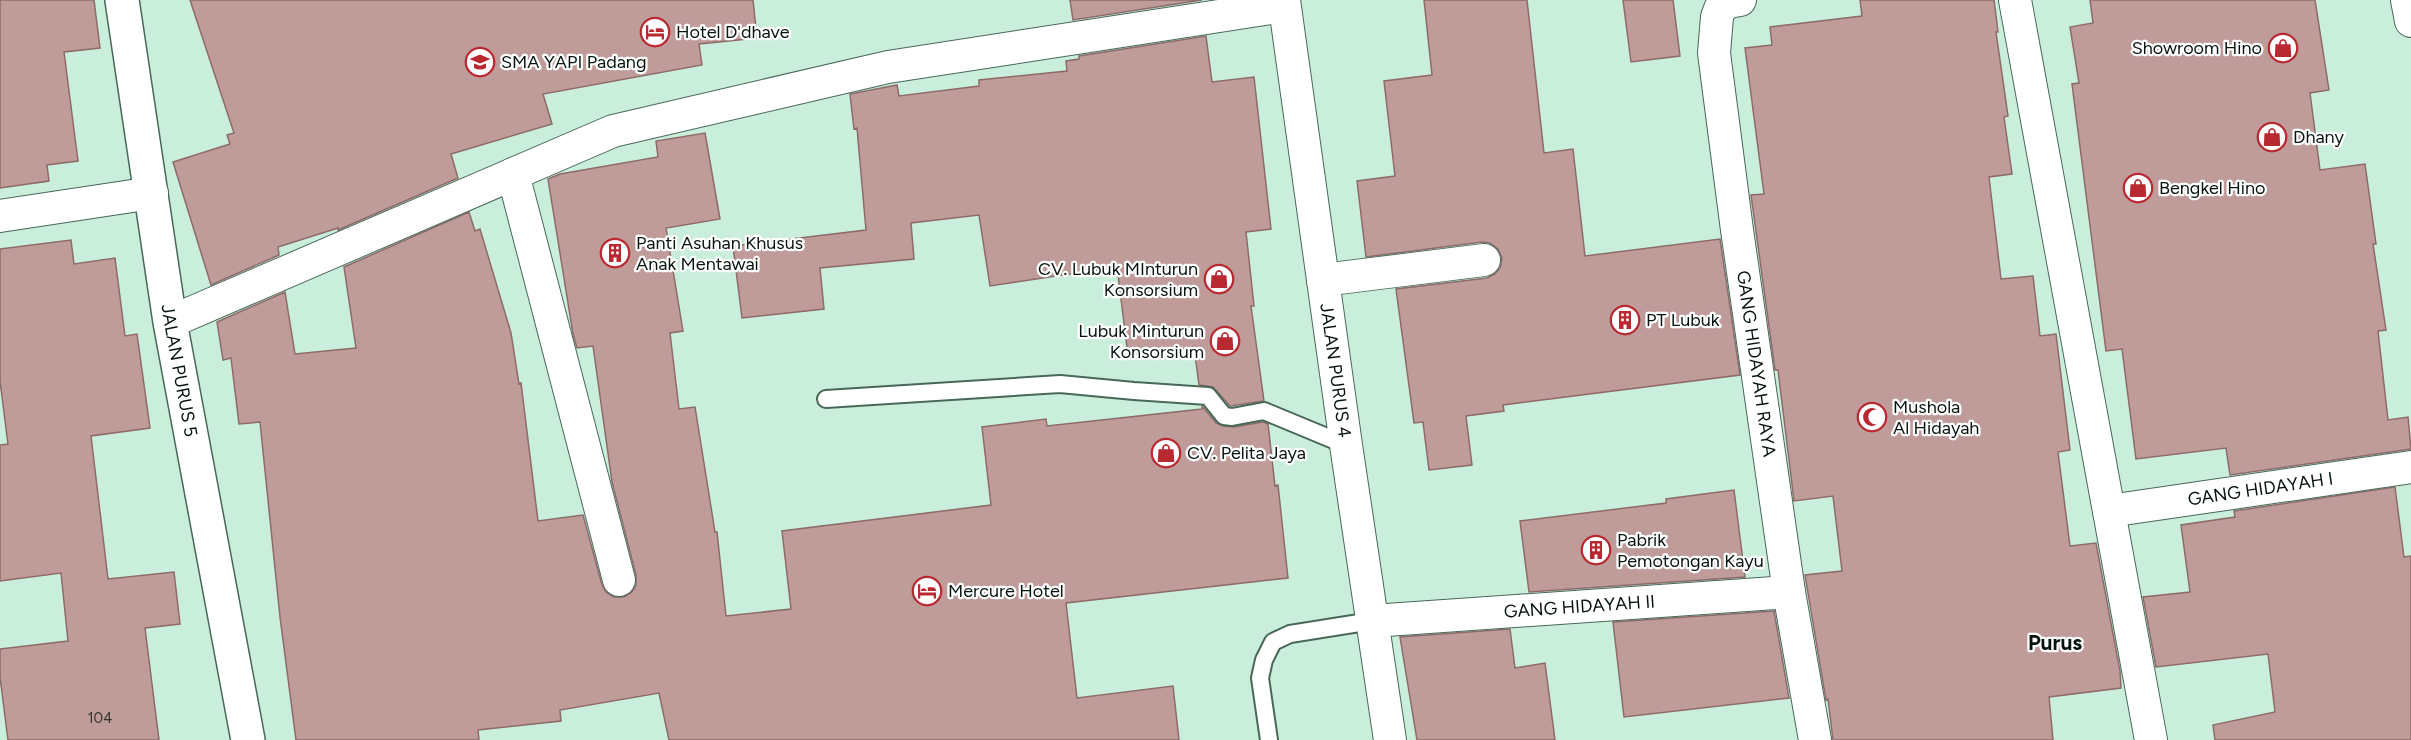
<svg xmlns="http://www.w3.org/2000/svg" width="2411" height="740" font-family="Figtree,sans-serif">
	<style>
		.building { fill: #bf9c9a; stroke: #8d6b68; stroke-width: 1.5 }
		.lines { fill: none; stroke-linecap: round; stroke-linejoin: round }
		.service-casing { stroke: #486858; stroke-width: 20 }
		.minor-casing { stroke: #486858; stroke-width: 34 }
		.tertiary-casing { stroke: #486858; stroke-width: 36 }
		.service { stroke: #fff; stroke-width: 16 }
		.minor { stroke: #fff; stroke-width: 32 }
		.tertiary { stroke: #fff; stroke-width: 33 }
		.labels { text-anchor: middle; stroke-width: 4.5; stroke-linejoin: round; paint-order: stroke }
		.number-label { font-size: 15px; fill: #353631 }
		.poi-label { font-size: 18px; fill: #07140e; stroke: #fff; text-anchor: start }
		.street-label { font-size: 18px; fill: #07140e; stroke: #fff }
		.quarter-label { font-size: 21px; font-weight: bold; fill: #07140e; stroke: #fff }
	</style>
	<rect width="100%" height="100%" fill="#caeedc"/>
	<!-- building -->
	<path class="building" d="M0,0H94L100,48L64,52L78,161L47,165L49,181L0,188Z
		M190,0H753L757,38L699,44L702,65L543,94L552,124L451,154L458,178L338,230V228L278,247L279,255L211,285L173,162L230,144L227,135L234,133Z
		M1070,0H1202L1073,20Z
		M1424,0H1527L1544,153L1573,149L1585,256L1720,239L1740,375L1503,405L1504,411L1466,416L1472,465L1429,470L1423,422L1414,423L1396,289L1487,278L1495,274L1500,268L1502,258L1498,249L1490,243L1482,242L1366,257L1357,181L1395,176L1384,81L1432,75Z
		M1623,0H1673L1680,56L1631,62Z
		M1860,0H1994L1998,32H1996L2008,116L2004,117L2012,174L1989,177L2001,279L2033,276L2040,336L2056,334L2070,450L2058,452L2070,546L2096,543L2120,671L2121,688L2049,697L2053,740H1833L1828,699L1826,700L1805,575L1842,571L1833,496L1794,501L1778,370H1775L1751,195L1764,194L1745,48L1772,45L1770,27L1862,16Z
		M2090,0H2315L2329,90L2310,93L2320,170L2365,164L2376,244H2373L2386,330L2378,331L2388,420L2408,417L2411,449L2230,475L2226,448L2136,459L2122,349L2106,351L2072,84L2079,83L2070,27L2093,23Z
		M1206,36L1212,82L1254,77L1271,229L1246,232L1254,306H1251L1264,401L1230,406L1213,387L1199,385L1194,347L1128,355L1117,267L990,286L979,215L911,223L914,259L820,268L824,309L742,318L733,246L866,230L857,128L854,129L850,94L897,85L899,96L979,86V80L1067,71L1066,61L1079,59V56Z
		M705,133L720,219L666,228L683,331L670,333L679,409L695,407L715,532H717L726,616L791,609L782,531L991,505L982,427L1046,419L1047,426L1202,409V406L1216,423L1223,426L1234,427L1263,422L1268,424L1275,486L1278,485L1288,578L1066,603L1077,698L1173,686L1179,740H669L659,693L560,710L561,721L478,730L479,740H296L280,617L260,422L239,424L231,358L223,360L217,322L285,292L295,354L356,348L344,267L469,212L475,231L480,229L511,333L519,384L521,383L538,521L583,515L602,585L606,592L614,597H624L632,592L636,585V575L612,482L593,346L577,348L573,334L548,179L560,174L658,157L656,141Z
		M71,240L74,264L115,258L125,336L137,334L150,428L91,436L108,579L174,572L180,624L145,628L159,740H8L0,677V649L68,641L61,573L0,581V445L8,444L0,381V249Z
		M2395,487L2404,557L2411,556V740H2215L2213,725L2275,712L2268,654L2156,667L2143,597L2190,592L2181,525L2235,517L2234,511Z
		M1734,490L1745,577L1529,592L1520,521L1666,503V499Z
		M1774,611L1789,698L1624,717L1613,622Z
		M1510,629L1515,668L1545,663L1555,740H1417L1400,637Z"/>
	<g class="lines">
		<!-- service casing -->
		<g class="service-casing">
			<path id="service" d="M826,399L1060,384L1134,391L1208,396L1224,416L1232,417L1264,411L1346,445
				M1269,740L1260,678L1264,660L1273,642L1290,634L1372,621"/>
		</g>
		<!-- minor casing -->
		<g class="minor-casing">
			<g id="minor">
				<path id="s1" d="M1284,0L1346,445L1390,740"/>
				<path id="s2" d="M1740,0L1728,2L1720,9L1717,17L1714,53L1737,230L1789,592L1815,740"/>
				<path d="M2015,0L2151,740"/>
				<path d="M2407,0L2411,21"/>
				<path d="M513,174L619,580"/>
				<path d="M0,216L152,193"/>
				<path d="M1323,280L1484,260"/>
				<path d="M170,322L613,131L888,67L1284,6"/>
				<path id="s3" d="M2109,511L2411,467"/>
				<path id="s4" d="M1372,621L1789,592"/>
			</g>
		</g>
		<!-- tertiary casing -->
		<g class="tertiary-casing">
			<g id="tertiary">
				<path id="s5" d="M122,0L170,322L248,740"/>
			</g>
		</g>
		<!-- service -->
		<use href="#service" class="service"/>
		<!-- minor -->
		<use href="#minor" class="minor"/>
		<!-- tertiary -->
		<use href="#tertiary" class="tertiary"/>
	</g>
	<!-- icons -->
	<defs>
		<g id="hotel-ring" transform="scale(1.5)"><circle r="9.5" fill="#fff" stroke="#b92932" stroke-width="1.5"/><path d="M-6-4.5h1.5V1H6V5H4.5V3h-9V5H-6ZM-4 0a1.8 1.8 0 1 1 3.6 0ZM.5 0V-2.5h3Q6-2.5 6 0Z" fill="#b92932"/></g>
		<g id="shop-ring" transform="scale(1.5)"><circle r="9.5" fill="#fff" stroke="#b92932" stroke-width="1.5"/><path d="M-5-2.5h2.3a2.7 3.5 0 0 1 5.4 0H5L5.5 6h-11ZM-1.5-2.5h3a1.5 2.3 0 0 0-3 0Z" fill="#b92932"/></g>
		<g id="school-ring" transform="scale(1.5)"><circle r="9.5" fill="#fff" stroke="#b92932" stroke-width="1.5"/><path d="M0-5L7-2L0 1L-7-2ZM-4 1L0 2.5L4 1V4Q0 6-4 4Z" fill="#b92932"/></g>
		<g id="building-ring" transform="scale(1.5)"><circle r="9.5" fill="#fff" stroke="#b92932" stroke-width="1.5"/><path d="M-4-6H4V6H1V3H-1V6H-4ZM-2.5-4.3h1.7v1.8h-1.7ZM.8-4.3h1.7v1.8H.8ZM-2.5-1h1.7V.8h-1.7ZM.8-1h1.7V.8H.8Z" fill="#b92932"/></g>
		<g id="mosque-ring" transform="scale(1.5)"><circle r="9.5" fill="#fff" stroke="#b92932" stroke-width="1.5"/><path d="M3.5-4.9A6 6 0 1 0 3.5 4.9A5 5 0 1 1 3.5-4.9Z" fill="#b92932"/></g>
	</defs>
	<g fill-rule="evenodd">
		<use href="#hotel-ring" x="655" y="32"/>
		<use href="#shop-ring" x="2283" y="48"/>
		<use href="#school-ring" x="480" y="62"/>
		<use href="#shop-ring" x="2272" y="137"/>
		<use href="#shop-ring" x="2138" y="188"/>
		<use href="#building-ring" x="615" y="253"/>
		<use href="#shop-ring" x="1219" y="279"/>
		<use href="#building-ring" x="1625" y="320"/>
		<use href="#shop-ring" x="1225" y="341"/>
		<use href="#mosque-ring" x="1872" y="417"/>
		<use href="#shop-ring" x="1166" y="453"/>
		<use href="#building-ring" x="1596" y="550"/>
		<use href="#hotel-ring" x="927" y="591"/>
	</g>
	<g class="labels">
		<!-- number labels -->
		<g class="number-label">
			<text x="100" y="723">104</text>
		</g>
		<!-- poi labels -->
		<g class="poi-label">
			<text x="676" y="38">Hotel D'dhave</text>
			<text x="2262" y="54" text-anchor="end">Showroom Hino</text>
			<text x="501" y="68">SMA YAPI Padang</text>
			<text x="2293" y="143">Dhany</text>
			<text x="2159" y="194">Bengkel Hino</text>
			<text x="636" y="249">Panti Asuhan Khusus<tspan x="636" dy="21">Anak Mentawai</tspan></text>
			<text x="1198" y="275" text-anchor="end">CV. Lubuk MInturun<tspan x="1198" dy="21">Konsorsium</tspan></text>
			<text x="1646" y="326">PT Lubuk</text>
			<text x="1204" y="337" text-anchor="end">Lubuk Minturun<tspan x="1204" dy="21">Konsorsium</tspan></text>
			<text x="1893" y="413">Mushola<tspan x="1893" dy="21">Al Hidayah</tspan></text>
			<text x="1187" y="459">CV. Pelita Jaya</text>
			<text x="1617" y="546">Pabrik<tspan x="1617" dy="21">Pemotongan Kayu</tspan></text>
			<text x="948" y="597">Mercure Hotel</text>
		</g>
		<!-- street labels -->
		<g class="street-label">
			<text dy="6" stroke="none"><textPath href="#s2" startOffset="381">GANG HIDAYAH RAYA</textPath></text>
			<text dy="6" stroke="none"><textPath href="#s1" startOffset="374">JALAN PURUS 4</textPath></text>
			<text dy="6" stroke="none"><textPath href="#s5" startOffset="375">JALAN PURUS 5</textPath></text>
			<text dy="6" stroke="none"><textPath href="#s3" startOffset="153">GANG HIDAYAH I</textPath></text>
			<text dy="6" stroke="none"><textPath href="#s4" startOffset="208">GANG HIDAYAH II</textPath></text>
		</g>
		<!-- quarter labels -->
		<g class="quarter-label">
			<text x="2055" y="650">Purus</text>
		</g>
	</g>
</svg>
